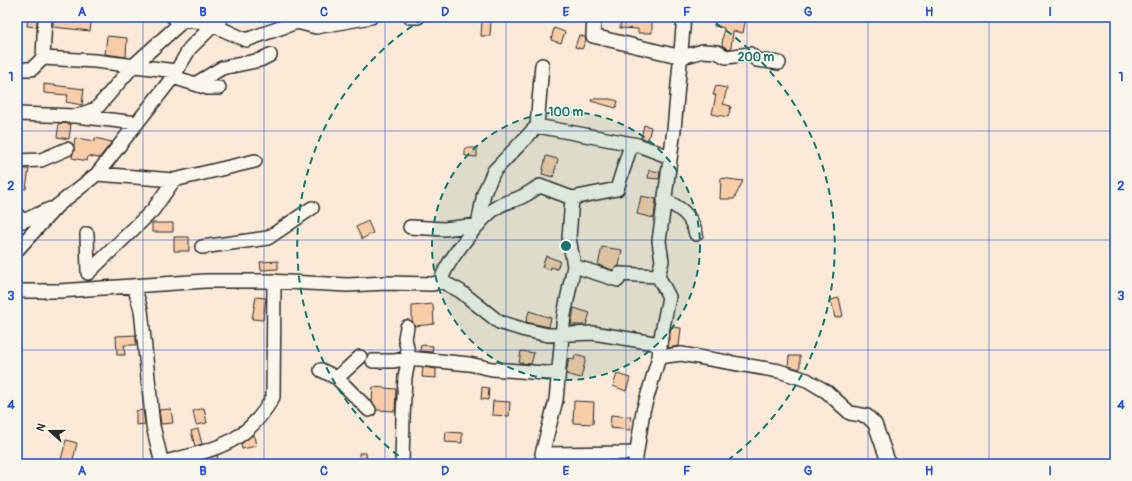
<svg xmlns="http://www.w3.org/2000/svg" width="1132" height="481" font-family="Pangolin,sans-serif">
	<style>
		.building { fill: #facda9; stroke: #2b2b2b }
		.lines { fill: none; stroke-linecap: round; stroke-linejoin: round }
		.minor-casing { stroke: #2b2b2b; stroke-width: 16 }
		.minor { stroke: #fbf7ec; stroke-width: 13 }
		.grid { fill: none; stroke: #1d4ed8; stroke-width: 1; stroke-opacity: 0.55 }
		.ring { fill: none; stroke: #0f766e; stroke-width: 2; stroke-dasharray: 7 5 }
		.centre { fill: #0f766e; stroke: #fbf7ec; stroke-width: 2 }
		.ring-label { font-size: 12px; text-anchor: middle; font-weight: bold; fill: #0f766e; stroke: #fbf7ec; stroke-width: 3; stroke-linejoin: round; paint-order: stroke }
		.neatline { fill: none; stroke: #1d4ed8; stroke-width: 1.5 }
		.grid-label { font-size: 13px; text-anchor: middle; font-weight: bold; fill: #1d4ed8 }
	</style>
	<rect width="100%" height="100%" fill="#fbead8"/>
	<filter id="ink" filterUnits="userSpaceOnUse"><feTurbulence type="fractalNoise" baseFrequency=".025" numOctaves="2"/><feDisplacementMap in="SourceGraphic" scale="8" xChannelSelector="R" yChannelSelector="G"/><feConvolveMatrix kernelMatrix="1 2 1 2 8 2 1 2 1" color-interpolation-filters="sRGB"/></filter>
	<g filter="url(#ink)">
		<!-- building -->
		<path class="building" d="M28,17H37V27L27,26Z
			M53,17H92L90,31L53,27Z
			M621,17H652V33H638V29L620,28Z
			M738,17H746L743,33L733,31L731,48L728,49L722,45L724,28L714,26L716,18L737,22Z
			M482,20H491L490,36H481Z
			M554,28L565,32L561,43L551,40Z
			M579,35L585,37L586,40L582,49L575,47Z
			M107,36L127,38L126,57L105,54Z
			M44,84L84,89L82,105L66,102L68,95L44,93Z
			M716,86L727,88L723,104L731,106L728,117L712,114L716,95H713Z
			M592,99H610L618,101L616,108L591,101Z
			M59,123L71,124L69,139L57,137Z
			M644,125L651,127L648,140L641,138Z
			M75,138L95,141V138L112,142L99,158L88,156L87,161L72,158Z
			M465,148H477V157L465,156Z
			M546,156L558,159L553,177L542,174Z
			M17,169H29L26,189L17,188Z
			M649,170L660,172L659,179L648,178Z
			M721,178L743,181L734,199H720Z
			M641,196L656,199L654,218L637,214Z
			M368,221L373,233L362,239L356,227Z
			M152,223H173V232H152Z
			M174,237H189V251H174Z
			M602,247L622,250L619,266L613,270L598,265Z
			M546,256L560,261L557,269L551,267L550,270L542,267Z
			M278,261V269L261,270L260,262Z
			M256,297L266,298L263,320L252,319Z
			M839,298L843,316L835,318L831,300Z
			M433,304L434,324L415,326L412,321V306Z
			M574,308L590,313L586,325H571Z
			M529,311L551,318L549,327L526,322Z
			M671,327L681,328L679,346L668,348Z
			M136,335V345H124L125,355H117L116,336Z
			M421,345L433,346L432,352L420,351Z
			M521,351L534,353L531,364L519,363Z
			M575,355L586,358L581,378L566,374L569,358L574,360Z
			M789,356H800V369L788,366Z
			M423,367L436,369V378L422,377Z
			M617,374L630,378L626,391L613,386Z
			M373,387L396,389L395,411L377,410L372,402Z
			M482,387L489,388L488,400L481,399Z
			M493,401L510,402L509,416L492,415Z
			M574,401L594,402L593,424L573,423Z
			M204,408L207,423L196,425L193,411Z
			M171,409L173,423L161,424L159,410Z
			M143,410L145,424L136,425V411Z
			M611,415L631,417L630,430L610,428Z
			M198,429L202,444L195,446L191,431Z
			M446,432L462,433V443L445,442Z
			M251,436H254L256,446L242,449L241,444Z
			M66,440L77,443L72,464H60Z
			M359,453H366L367,464H360Z
			M217,455L219,464H204L203,460Z"/>
		<g class="lines">
			<!-- minor casing -->
			<g class="minor-casing">
				<path id="minor" d="M173,17L213,25L246,40L297,22L316,27L371,17
					M410,17H418
					M594,17L593,36L682,57L703,51L717,52L726,57L750,54L757,60L779,63
					M43,58L45,17
					M542,65L537,126L638,145L670,157
					M17,69H32L43,58L95,61L176,71
					M173,77L208,88H219
					M195,84L222,68L260,60L270,55
					M17,114L76,116L137,123
					M76,116L96,109L133,66L185,19
					M631,145L617,189L572,198L569,238L574,266L618,280L620,274L658,276
					M17,161L41,160L67,149
					M97,174L174,180
					M664,200C681,208 691,215 696,234
					M17,215L23,221L50,209
					M410,227L444,229L478,225L484,193L494,171L537,126
					M87,234L88,273L153,210L174,180L255,161
					M202,247L268,238L312,208
					M17,250L57,206L97,174L173,77L190,48L222,17
					M574,266L564,315L556,400L542,454L636,453
					M441,281C445,263 480,219 496,208C503,202 514,201 521,197C528,194 534,189 540,186L572,198
					M134,286L141,310L153,426L162,464
					M17,291H59L205,281H267L348,285L386,283L433,284L441,281L460,291L499,322L525,330L548,335L593,333L654,343L660,348
					M659,357L681,354L779,371L807,380L827,392L850,413L867,416L875,424L889,464
					M373,361H394L409,358L469,364L492,369L545,373L559,372
					M321,370L337,378L369,410
					M337,378L360,357
					M161,463C211,450 246,446 273,397L274,281
					M402,464L403,417L405,377L409,358L405,338L407,327
					M635,464L643,411L659,357L661,337L669,297L658,276L662,261L659,241L674,130L684,17"/>
			</g>
			<!-- minor -->
			<use href="#minor" class="minor"/>
		</g>
	</g>
	<!-- grid -->
	<path class="grid" d="M143,17V464M264,17V464M385,17V464M506,17V464M626,17V464M747,17V464M868,17V464M989,17V464M17,131H1115M17,240H1115M17,350H1115"/>
	<!-- distance rings -->
	<circle cx="566" cy="246" r="134" fill="#0f766e" fill-opacity=".12"/>
	<g class="ring">
		<circle cx="566" cy="246" r="134"/>
		<path d="M408 463A268 268 0 0 1 426 17M706 17A268 268 0 0 1 724 463"/>
	</g>
	<circle cx="566" cy="246" r="6" class="centre"/>
	<g class="ring-label">
		<text x="756" y="61">200 m</text>
		<text x="566" y="116">100 m</text>
	</g>
	<!-- margin -->
	<rect width="1132" height="481" fill="none" stroke="#fbf7ec" stroke-width="44"/>
	<!-- north arrow -->
	<g transform="translate(50 431) rotate(291)" stroke="#fbf7ec" stroke-width="3" paint-order="stroke">
	<path d="M0-3L7 15L0 10L-7 15Z" fill="#2b2b2b"/>
	<text y="-6" font-size="11" font-weight="bold" text-anchor="middle" fill="#2b2b2b">N</text>
	</g>
	<rect x="22" y="22" width="1088" height="437" class="neatline"/>
	<g class="grid-label">
		<text x="82" y="16">A</text>
		<text x="203" y="16">B</text>
		<text x="324" y="16">C</text>
		<text x="445" y="16">D</text>
		<text x="566" y="16">E</text>
		<text x="687" y="16">F</text>
		<text x="808" y="16">G</text>
		<text x="929" y="16">H</text>
		<text x="1050" y="16">I</text>
		<text x="11" y="81">1</text>
		<text x="1121" y="81">1</text>
		<text x="11" y="190">2</text>
		<text x="1121" y="190">2</text>
		<text x="11" y="300">3</text>
		<text x="1121" y="300">3</text>
		<text x="11" y="409">4</text>
		<text x="1121" y="409">4</text>
		<text x="82" y="475">A</text>
		<text x="203" y="475">B</text>
		<text x="324" y="475">C</text>
		<text x="445" y="475">D</text>
		<text x="566" y="475">E</text>
		<text x="687" y="475">F</text>
		<text x="808" y="475">G</text>
		<text x="929" y="475">H</text>
		<text x="1050" y="475">I</text>
	</g>
</svg>
